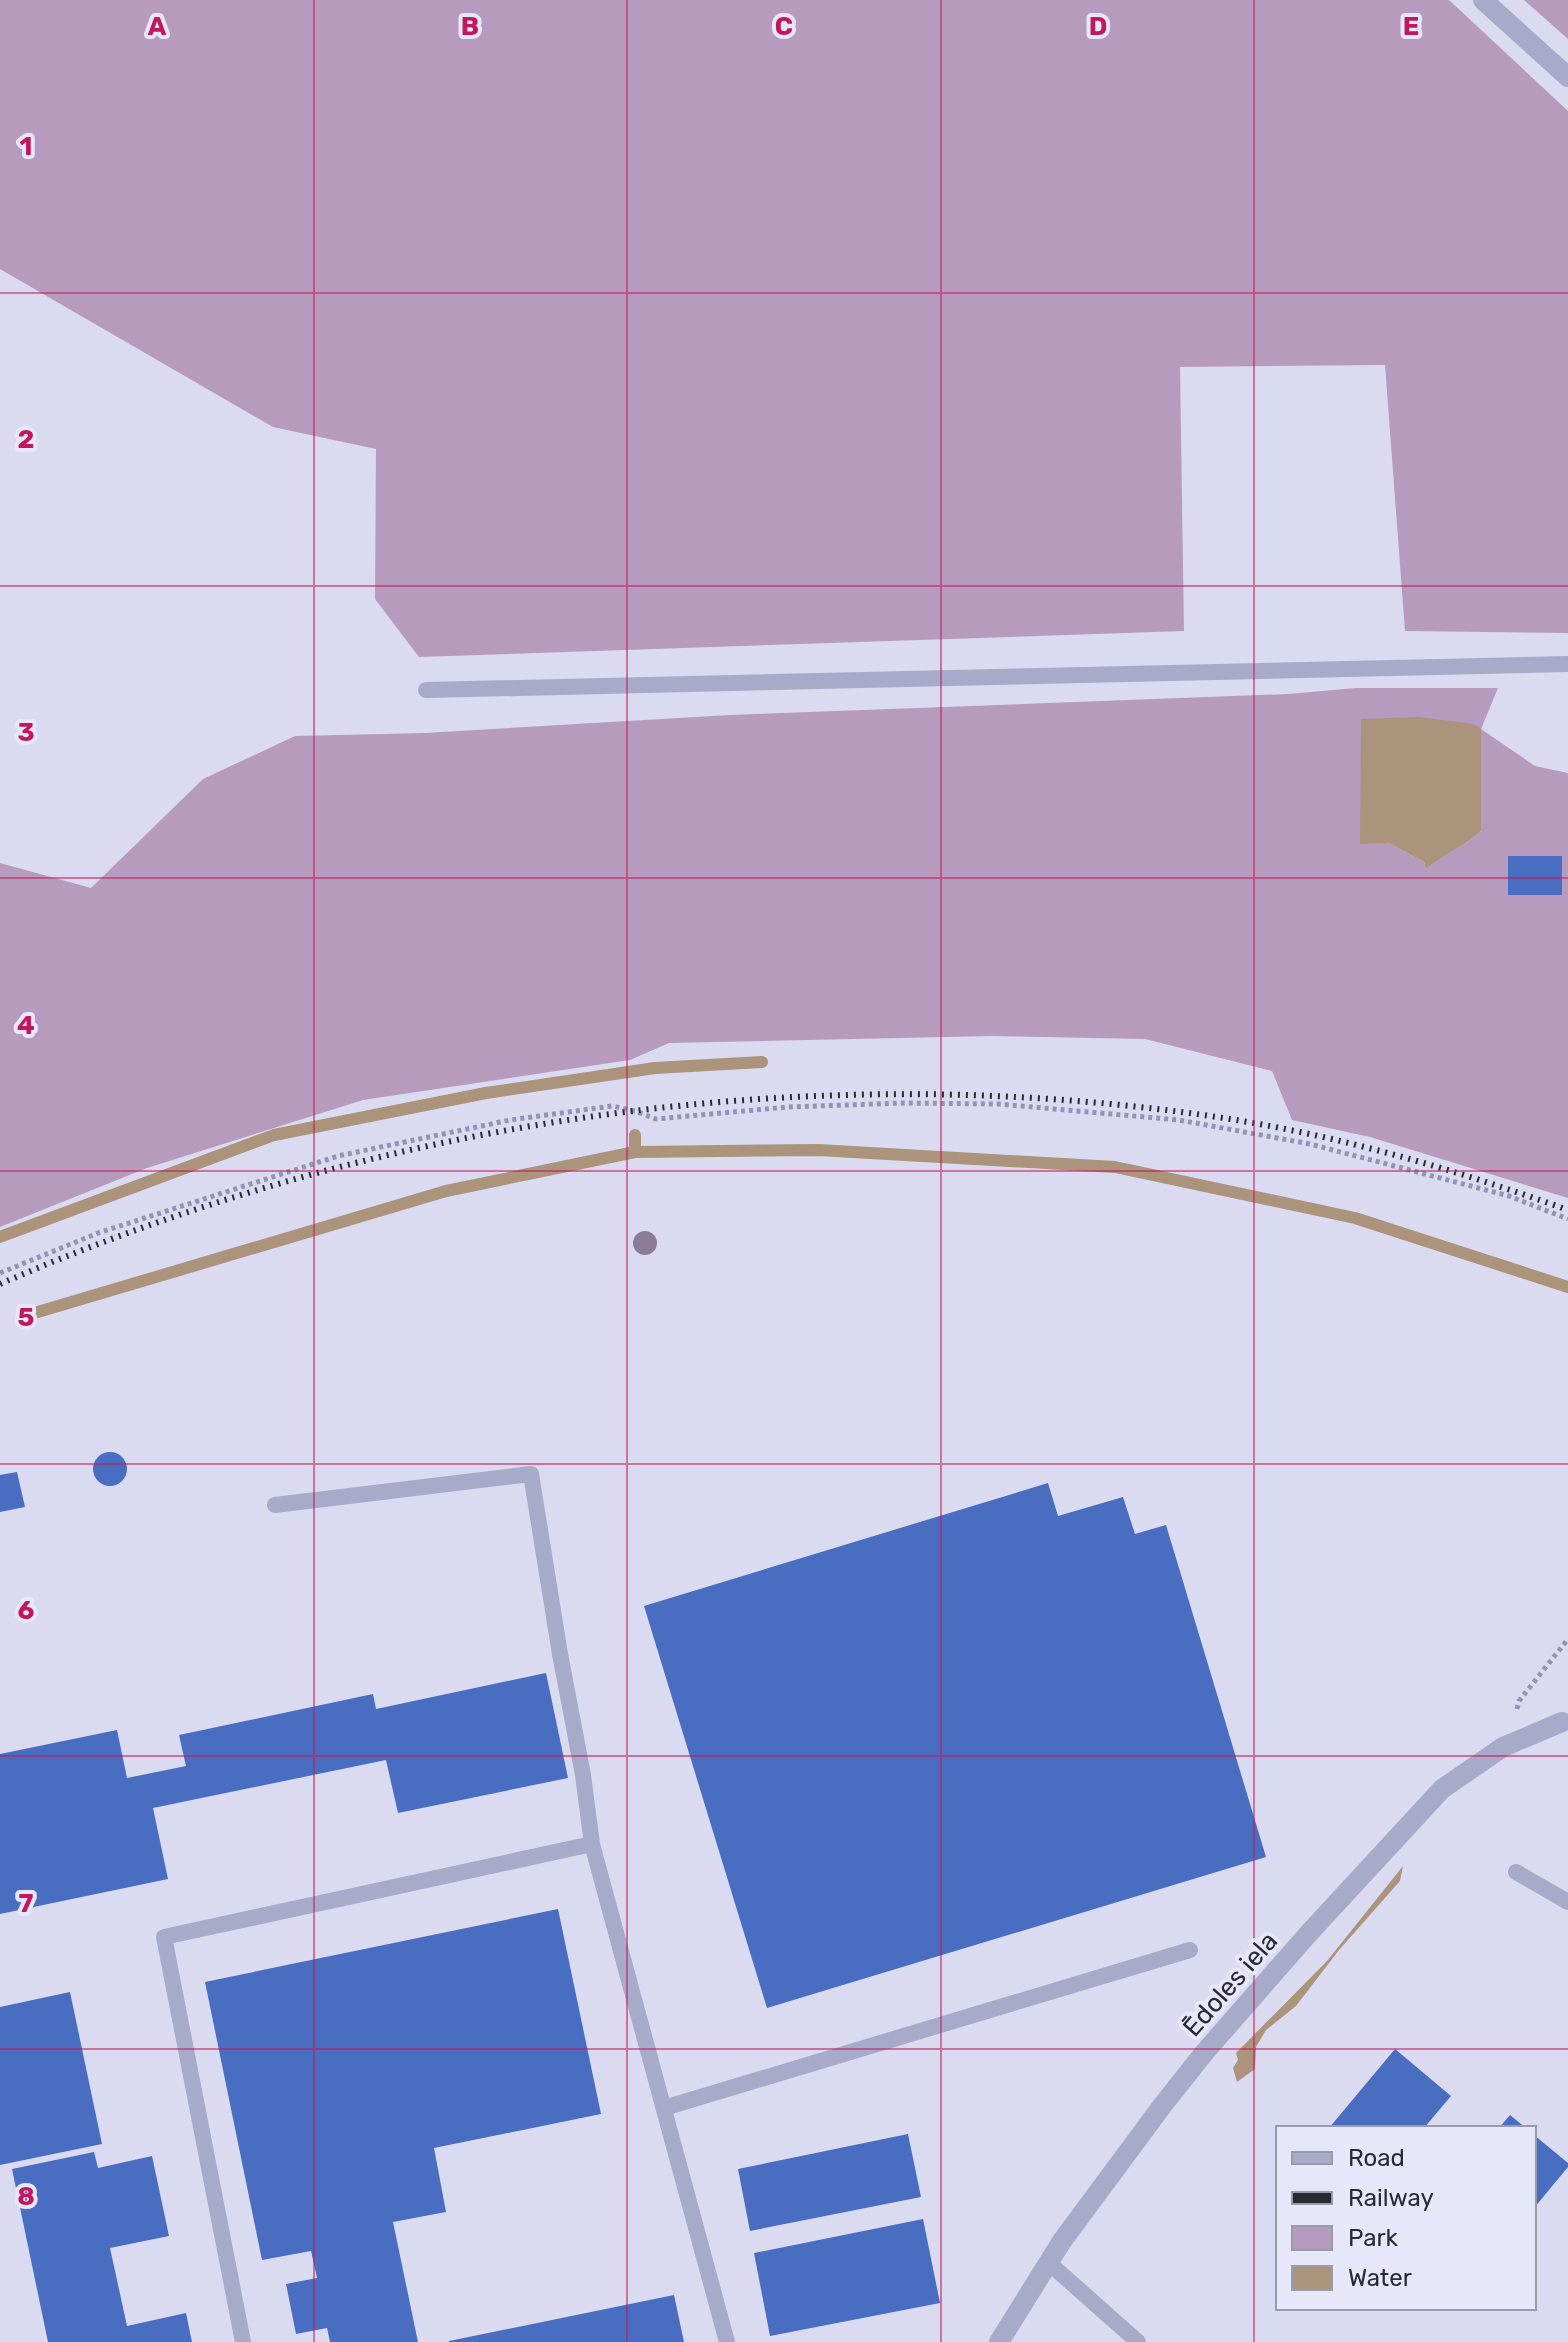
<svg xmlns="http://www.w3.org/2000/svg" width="1568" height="2342" font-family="Rubik,sans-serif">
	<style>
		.green { fill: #b79bbf; fill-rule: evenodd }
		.water { fill: #ac937b }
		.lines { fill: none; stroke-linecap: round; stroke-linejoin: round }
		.stream { stroke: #ac937b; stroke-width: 12 }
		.building { fill: #486dc1 }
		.path { stroke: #9195b3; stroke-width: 5; stroke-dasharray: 4 4; stroke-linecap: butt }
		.service { stroke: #a7aac8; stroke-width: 16 }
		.minor { stroke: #a7aac8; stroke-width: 20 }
		.rail { stroke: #272a35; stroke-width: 6; stroke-dasharray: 2 6; stroke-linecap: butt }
		.tree { fill: #8b7b99 }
		.grid { fill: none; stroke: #c2185b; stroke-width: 2; stroke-opacity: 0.55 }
		.labels { text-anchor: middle; stroke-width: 8; stroke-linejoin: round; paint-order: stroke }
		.street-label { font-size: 26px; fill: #272a35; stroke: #e6e7f8 }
		.grid-label { font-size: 26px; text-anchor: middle; font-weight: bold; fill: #c2185b; stroke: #e6e7f8; stroke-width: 8; stroke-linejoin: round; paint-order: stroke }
	</style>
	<rect width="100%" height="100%" fill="#dadbf0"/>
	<!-- green -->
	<path class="green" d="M0,0H1449L1568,111V633L1405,631L1385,365L1180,367L1184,631L419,657L375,599L376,449L273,427L0,269Z
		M1524,0H1568V39Z
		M1356,688H1498L1481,729L1535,766L1568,773V1198L1370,1137L1292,1120L1272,1071L1145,1039L992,1036L669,1043L630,1060L363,1100L147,1168L0,1227V863L91,888L203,779L295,736L425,733L730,715L1288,694ZM1481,831C1464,847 1443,853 1426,869L1424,862L1389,843H1360Z"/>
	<!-- water -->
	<path class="water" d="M1419,717L1473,724L1481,729V831C1464,847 1443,854 1426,869L1424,862L1389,843L1360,844L1361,719Z
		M1403,1866L1400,1881L1339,1950L1296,2006L1266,2030L1256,2047L1255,2069L1237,2082L1233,2068L1238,2060L1236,2053L1327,1961Z"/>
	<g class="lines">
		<!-- stream -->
		<path class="stream" d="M635,1152L818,1150L1115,1167L1355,1218L1568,1287
			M0,1237L274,1135L486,1093L655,1068L762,1062
			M31,1314L446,1191L635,1152V1135"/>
	</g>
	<!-- building -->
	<path class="building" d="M1508,856H1562V895H1508Z
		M93 1469a17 17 0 1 1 34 0a17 17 0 1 1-34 0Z
		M17,1472L25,1507L0,1512V1475Z
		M1048,1483L1058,1516L1123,1497L1135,1534L1166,1525L1266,1857L767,2008L644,1606Z
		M546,1673L568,1778L398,1813L386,1760L153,1808L168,1879L0,1914V1754L117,1730L127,1778L186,1766L179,1735L373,1694L376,1709Z
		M558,1909L601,2114L434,2148L446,2212L393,2222L418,2342H330L327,2328L296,2334L286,2284L317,2278L311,2251L262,2260L205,1982Z
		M70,1992L102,2144L0,2165V2007Z
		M1395,2049L1451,2096L1424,2128H1329Z
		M1510,2115L1526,2128H1499Z
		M908,2134L921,2197L750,2231L738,2169Z
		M1534,2135L1568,2163V2167L1534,2208Z
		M94,2152L98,2168L152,2156L169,2236L110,2248L127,2326L186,2313L192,2342H48L12,2169Z
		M923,2219L940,2303L770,2336L754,2253Z
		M674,2295L684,2342H449V2341Z"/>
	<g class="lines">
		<!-- path -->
		<path class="path" d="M0,1273L98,1233L338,1156L510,1120L612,1106L635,1111L656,1119L788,1107L903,1103L998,1104L1179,1120L1310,1144L1509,1196L1568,1219
			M1517,1709L1519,1701L1568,1639"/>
		<!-- service -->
		<path class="service" d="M426,690L1568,664
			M275,1505L531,1474L560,1654L583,1775L592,1844L727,2342
			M1516,1872L1568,1902
			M664,2108L1190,1950
			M1049,2263L1138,2342
			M243,2342L164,1937L592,1844"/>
		<!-- minor -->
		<path class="minor" d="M1483,0L1568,77
			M999,2342L1062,2241L1162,2106L1204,2053L1309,1933L1442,1789L1503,1747L1562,1722"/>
		<!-- rail -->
		<path class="rail" d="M0,1284C380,1119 807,1056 1217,1117C1337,1135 1454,1169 1568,1210"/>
	</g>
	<!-- trees -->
	<circle class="tree" cx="645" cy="1243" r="12"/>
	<!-- grid -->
	<path class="grid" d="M314,0V2342M627,0V2342M941,0V2342M1254,0V2342M0,293H1568M0,586H1568M0,878H1568M0,1171H1568M0,1464H1568M0,1756H1568M0,2049H1568"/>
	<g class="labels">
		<!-- street labels -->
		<g class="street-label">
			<text transform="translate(1230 1984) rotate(-49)" y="9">Ēdoles iela</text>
		</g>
	</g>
	<g class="grid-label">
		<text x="157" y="35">A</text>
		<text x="470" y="35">B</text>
		<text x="784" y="35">C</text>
		<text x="1098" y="35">D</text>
		<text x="1411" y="35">E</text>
		<text x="26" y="155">1</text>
		<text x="26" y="448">2</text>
		<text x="26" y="741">3</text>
		<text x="26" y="1034">4</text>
		<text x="26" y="1326">5</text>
		<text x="26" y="1619">6</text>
		<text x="26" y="1912">7</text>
		<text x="26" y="2205">8</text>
	</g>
	<!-- legend -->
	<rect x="1276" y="2126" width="260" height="184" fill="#e6e7f8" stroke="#9a9baa" stroke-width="2"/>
	<rect x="1292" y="2152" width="40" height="12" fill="#a7aac8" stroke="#9a9baa" stroke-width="2"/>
	<text x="1348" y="2166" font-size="24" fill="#272a35">Road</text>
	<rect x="1292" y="2192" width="40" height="12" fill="#272a35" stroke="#9a9baa" stroke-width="2"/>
	<text x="1348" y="2206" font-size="24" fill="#272a35">Railway</text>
	<rect x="1292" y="2226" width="40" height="24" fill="#b79bbf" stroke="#9a9baa" stroke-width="2"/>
	<text x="1348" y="2246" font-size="24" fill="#272a35">Park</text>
	<rect x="1292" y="2266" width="40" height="24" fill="#ac937b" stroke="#9a9baa" stroke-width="2"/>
	<text x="1348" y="2286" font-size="24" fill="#272a35">Water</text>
</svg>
